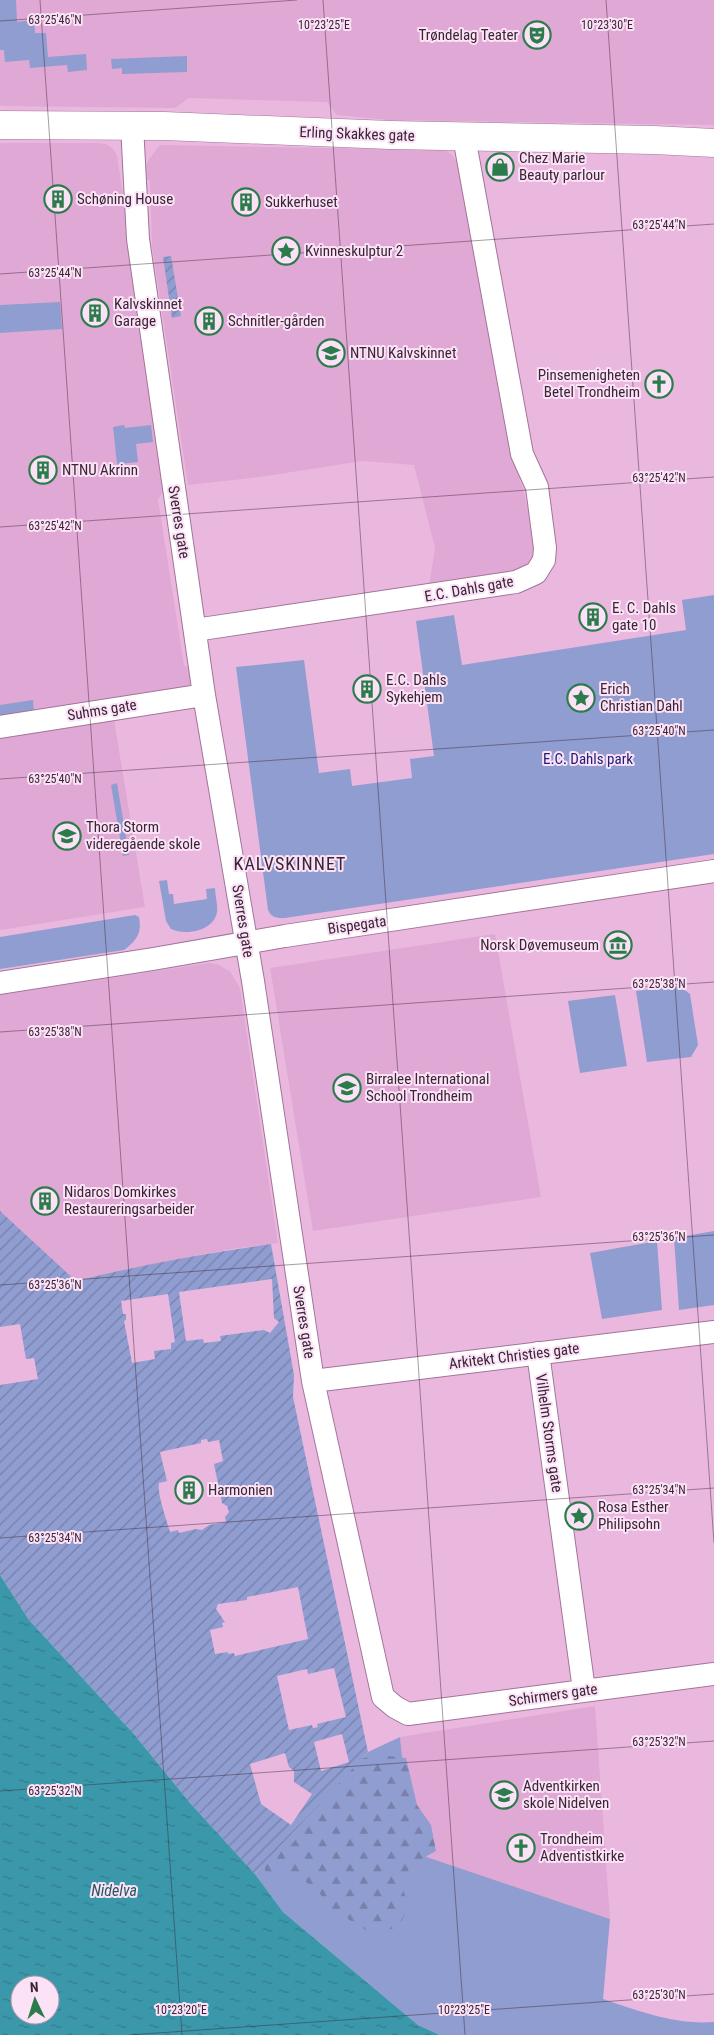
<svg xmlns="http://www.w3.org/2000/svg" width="714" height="2035" font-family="'Roboto Condensed',sans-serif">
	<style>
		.built { fill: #e0a8d5 }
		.green { fill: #909dd0 }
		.forest { fill: url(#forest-firs) }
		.garden { fill: url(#garden-furrows); fill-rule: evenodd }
		.water { fill: url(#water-ripples); fill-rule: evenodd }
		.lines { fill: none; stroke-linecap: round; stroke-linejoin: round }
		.minor-casing { stroke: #a27499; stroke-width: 24 }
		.tertiary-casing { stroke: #a27499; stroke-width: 29 }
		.minor { stroke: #fff; stroke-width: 22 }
		.tertiary { stroke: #fff; stroke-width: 28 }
		.ticks { fill: none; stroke: #392535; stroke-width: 1; stroke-opacity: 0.45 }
		.labels { text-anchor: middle; stroke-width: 4; stroke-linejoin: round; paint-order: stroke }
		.poi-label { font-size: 15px; fill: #392535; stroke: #fce2f6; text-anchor: start }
		.street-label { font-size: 15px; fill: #392535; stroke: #fce2f6 }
		.park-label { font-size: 15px; fill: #1f2178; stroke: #fce2f6 }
		.water-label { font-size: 16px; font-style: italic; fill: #235762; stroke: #fce2f6 }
		.quarter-label { font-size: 18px; letter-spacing: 1px; fill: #392535; stroke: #fce2f6 }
		.ticks-label { font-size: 12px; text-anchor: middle; fill: #392535; stroke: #fce2f6; stroke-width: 4; stroke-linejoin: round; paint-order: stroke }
	</style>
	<defs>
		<pattern id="forest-firs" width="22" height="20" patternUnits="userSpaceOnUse" patternTransform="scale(1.25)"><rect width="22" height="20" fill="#909dd0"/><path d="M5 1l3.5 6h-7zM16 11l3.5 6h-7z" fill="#7780aa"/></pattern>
		<pattern id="garden-furrows" width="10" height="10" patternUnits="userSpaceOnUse" patternTransform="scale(1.25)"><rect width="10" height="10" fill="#909dd0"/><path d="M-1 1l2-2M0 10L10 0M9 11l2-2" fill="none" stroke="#7780aa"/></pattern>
		<pattern id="water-ripples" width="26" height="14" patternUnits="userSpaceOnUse" patternTransform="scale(1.25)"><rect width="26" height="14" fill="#3b98ab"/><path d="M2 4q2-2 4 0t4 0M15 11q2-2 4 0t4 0" fill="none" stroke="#337c8c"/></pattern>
	</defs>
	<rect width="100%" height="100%" fill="#eab8df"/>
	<!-- built -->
	<path class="built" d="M0,0H714V125L389,120L337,115L327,102L189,98L175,108L2,106L0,105Z
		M0,143H97L106,144L112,148L117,155L167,487L158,499L184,665L194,671V681L189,686L177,690L0,719Z
		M160,145L440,150L447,151L453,156L458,165L515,466L523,489L532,525L534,549L530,565L518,571L429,586L435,548L414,465L362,461L260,477L188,485L152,246L150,181L145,179L146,166L149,159Z
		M114,720L145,907L0,930V737Z
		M495,934L541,1197L313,1231L270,968Z
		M209,963L217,964L230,971L240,988L278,1243L231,1249L122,1270L76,1281L0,1211V995Z
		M595,1706L610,1919L412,1852L400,1737Z"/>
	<!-- green -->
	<path class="green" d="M0,0H16L17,22L34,20L35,33H46L48,57L86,54L87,70L68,72L67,65L30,68L29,60L5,62L4,50H0Z
		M187,56V72L122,74V68L112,69L111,59Z
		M60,302L62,329L0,333V305Z
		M124,425L125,428L151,425L153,442L136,444L138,462L117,464L113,427Z
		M714,595V854L285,918C276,918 272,918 268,910L236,667L304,660L319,773L350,769L352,786L412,778L410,759L434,756L416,621L454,615L462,665L686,630L682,600Z
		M33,700L34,713L0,719V705Z
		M117,783L129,855L123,856L111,785Z
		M167,880L169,894H173L174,904L207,899L206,889L215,888C215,895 218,905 217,912C214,931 186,936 171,929L166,921L159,881Z
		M135,915L139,917C142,933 137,940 124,950L0,969V937Z
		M679,986L690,994L698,1045L691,1057L647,1062L636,991Z
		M615,995L627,1066L580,1073L568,1001Z
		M714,1231V1305L679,1310L674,1238Z
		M657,1241L662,1310L602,1319L590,1253Z
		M400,1737L412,1852L610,1919L603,1999C639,2011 675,2025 714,2022V2035H440L418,2025L283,1912L255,1874L368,1752Z"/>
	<!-- forest -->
	<path class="forest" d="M389,1756L406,1758L417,1805L431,1825L436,1851L416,1862L400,1880L409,1907L398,1928L369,1932L332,1909L321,1895L297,1874L266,1872L262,1862L269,1851L293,1843L309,1824L321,1782L342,1767L363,1758Z"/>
	<!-- garden -->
	<path class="garden" d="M171,256L181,316L172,318L163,257Z
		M0,1211L76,1281C140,1265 206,1253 271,1244L294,1375L293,1397L368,1752L255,1874L190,1803L133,1733L29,1620L0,1575V1385L38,1379L34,1358L26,1359L20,1324L0,1327ZM272,1279L274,1318L279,1322L270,1333L264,1330L220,1336L221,1341L204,1343L203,1339L186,1341L179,1292ZM168,1294L175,1342L171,1343V1349L154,1351L155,1359L132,1363L124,1321L126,1320V1314H123L121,1301ZM207,1439L208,1442L219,1440L223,1461L214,1464L222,1503L227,1506L229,1512L225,1517L226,1522L209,1525L202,1530L196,1529L179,1533L178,1530L170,1532C166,1518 157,1494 159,1483L167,1481L160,1452L201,1443V1440ZM298,1587L308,1639L235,1656L234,1653L228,1654V1652L215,1654L210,1630L223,1627L222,1623L225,1622L216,1609L218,1604L247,1600V1597ZM334,1668L346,1717L317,1724L318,1727L313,1728L312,1725L289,1730L277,1676L307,1669L308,1674ZM342,1734L349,1762L321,1771L314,1742ZM285,1753L289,1767L294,1771V1782L312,1794L291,1825L261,1804L250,1764Z"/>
	<!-- water -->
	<path class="water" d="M0,1575L29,1620L133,1733L190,1803L255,1874L283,1912L418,2025L440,2035H0ZM20,1985H50V2015H20Z"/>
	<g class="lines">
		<!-- minor casing -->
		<g class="minor-casing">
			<path id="minor" d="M132,125L138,239L204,695L253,981L313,1381L383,1697L395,1707L408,1714L714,1674
				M195,630L516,582L536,573L544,560L545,548L537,487L522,454L464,137
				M0,727L204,695
				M0,983L153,959L285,936L714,871
				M538,1353L584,1690
				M313,1381L714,1332"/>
		</g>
		<!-- tertiary casing -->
		<g class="tertiary-casing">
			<path id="tertiary" d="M0,125L164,126L390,135L654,140L714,143"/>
		</g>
		<!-- minor -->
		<use href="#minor" class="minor"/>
		<!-- tertiary -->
		<use href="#tertiary" class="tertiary"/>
	</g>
	<!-- ticks -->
	<path class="ticks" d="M40,0L182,2035M323,0L465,2035M606,0L714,1543M0,21L297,0M0,274L714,224M0,527L714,477M0,779L714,730M0,1032L714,982M0,1285L714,1235M0,1538L714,1488M0,1791L714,1741M129,2035L714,1994"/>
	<!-- icons -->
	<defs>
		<g id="theatre-ring" transform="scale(1.4375)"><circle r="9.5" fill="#fce2f6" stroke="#2b7b4b" stroke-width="1.5"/><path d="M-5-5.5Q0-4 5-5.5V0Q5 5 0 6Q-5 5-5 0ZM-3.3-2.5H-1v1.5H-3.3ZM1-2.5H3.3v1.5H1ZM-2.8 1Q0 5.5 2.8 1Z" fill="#2b7b4b"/></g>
		<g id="shop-ring" transform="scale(1.4375)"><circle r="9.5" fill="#fce2f6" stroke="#2b7b4b" stroke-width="1.5"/><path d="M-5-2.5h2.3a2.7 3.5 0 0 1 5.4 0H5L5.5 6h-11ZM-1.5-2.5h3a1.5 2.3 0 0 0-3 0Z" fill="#2b7b4b"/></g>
		<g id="building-ring" transform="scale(1.4375)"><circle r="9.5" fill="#fce2f6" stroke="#2b7b4b" stroke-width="1.5"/><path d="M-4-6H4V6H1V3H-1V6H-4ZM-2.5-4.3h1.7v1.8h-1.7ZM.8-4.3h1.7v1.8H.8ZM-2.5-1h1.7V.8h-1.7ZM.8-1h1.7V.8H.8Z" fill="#2b7b4b"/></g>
		<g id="sight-ring" transform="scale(1.4375)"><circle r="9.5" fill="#fce2f6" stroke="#2b7b4b" stroke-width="1.5"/><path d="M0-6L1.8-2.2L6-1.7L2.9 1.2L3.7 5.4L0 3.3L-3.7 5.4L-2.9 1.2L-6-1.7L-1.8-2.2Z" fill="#2b7b4b"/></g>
		<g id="university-ring" transform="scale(1.4375)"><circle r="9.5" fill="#fce2f6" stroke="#2b7b4b" stroke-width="1.5"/><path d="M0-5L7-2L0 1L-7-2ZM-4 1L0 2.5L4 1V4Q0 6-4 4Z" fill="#2b7b4b"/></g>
		<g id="church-ring" transform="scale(1.4375)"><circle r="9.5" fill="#fce2f6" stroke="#2b7b4b" stroke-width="1.5"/><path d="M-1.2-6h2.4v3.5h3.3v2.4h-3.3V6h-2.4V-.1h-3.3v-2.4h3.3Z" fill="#2b7b4b"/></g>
		<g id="school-ring" transform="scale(1.4375)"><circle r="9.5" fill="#fce2f6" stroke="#2b7b4b" stroke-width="1.5"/><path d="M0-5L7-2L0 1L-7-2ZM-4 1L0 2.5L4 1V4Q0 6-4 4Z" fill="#2b7b4b"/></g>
		<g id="museum-ring" transform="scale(1.4375)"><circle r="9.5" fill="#fce2f6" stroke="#2b7b4b" stroke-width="1.5"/><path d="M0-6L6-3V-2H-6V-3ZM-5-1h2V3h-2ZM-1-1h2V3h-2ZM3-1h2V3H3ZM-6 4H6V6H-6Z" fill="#2b7b4b"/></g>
	</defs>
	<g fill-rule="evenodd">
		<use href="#theatre-ring" x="537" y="35"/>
		<use href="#shop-ring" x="500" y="167"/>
		<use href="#building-ring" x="58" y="199"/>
		<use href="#building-ring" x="246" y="202"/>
		<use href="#sight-ring" x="286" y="251"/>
		<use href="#building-ring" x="95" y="313"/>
		<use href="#building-ring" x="209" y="321"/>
		<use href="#university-ring" x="331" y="353"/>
		<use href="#church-ring" x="659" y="384"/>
		<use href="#building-ring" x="43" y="470"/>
		<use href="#building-ring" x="593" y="617"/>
		<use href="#building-ring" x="367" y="689"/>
		<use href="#sight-ring" x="581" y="698"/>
		<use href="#school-ring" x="67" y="836"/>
		<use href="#museum-ring" x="618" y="945"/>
		<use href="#school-ring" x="347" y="1088"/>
		<use href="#building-ring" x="45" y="1201"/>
		<use href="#building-ring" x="189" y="1490"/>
		<use href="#sight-ring" x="579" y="1516"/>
		<use href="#school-ring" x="504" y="1795"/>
		<use href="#church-ring" x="521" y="1848"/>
	</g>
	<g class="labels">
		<!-- poi labels -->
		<g class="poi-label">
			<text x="518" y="40" text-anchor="end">Trøndelag Teater</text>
			<text x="519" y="163">Chez Marie<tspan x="519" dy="17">Beauty parlour</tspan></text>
			<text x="77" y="204">Schøning House</text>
			<text x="265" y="207">Sukkerhuset</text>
			<text x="305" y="256">Kvinneskulptur 2</text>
			<text x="114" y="309">Kalvskinnet<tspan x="114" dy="17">Garage</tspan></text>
			<text x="228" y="326">Schnitler-gården</text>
			<text x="350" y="358">NTNU Kalvskinnet</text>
			<text x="640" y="380" text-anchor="end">Pinsemenigheten<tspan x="640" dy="17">Betel Trondheim</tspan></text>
			<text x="62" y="475">NTNU Akrinn</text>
			<text x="612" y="613">E. C. Dahls<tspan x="612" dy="17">gate 10</tspan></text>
			<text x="386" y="685">E.C. Dahls<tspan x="386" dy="17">Sykehjem</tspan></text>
			<text x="600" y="694">Erich<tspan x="600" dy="17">Christian Dahl</tspan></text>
			<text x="86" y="832">Thora Storm<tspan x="86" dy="17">videregående skole</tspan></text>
			<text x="599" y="950" text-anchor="end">Norsk Døvemuseum</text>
			<text x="366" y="1084">Birralee International<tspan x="366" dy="17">School Trondheim</tspan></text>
			<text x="64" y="1197">Nidaros Domkirkes<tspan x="64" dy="17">Restaureringsarbeider</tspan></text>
			<text x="208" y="1495">Harmonien</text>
			<text x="598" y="1512">Rosa Esther<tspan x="598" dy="17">Philipsohn</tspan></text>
			<text x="523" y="1791">Adventkirken<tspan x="523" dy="17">skole Nidelven</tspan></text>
			<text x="540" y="1844">Trondheim<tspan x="540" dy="17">Adventistkirke</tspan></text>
		</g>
		<!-- street labels -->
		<g class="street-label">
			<text transform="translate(357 134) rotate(2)" y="5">Erling Skakkes gate</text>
			<text transform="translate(179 522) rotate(81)" y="5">Sverres gate</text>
			<text transform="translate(469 589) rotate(-10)" y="5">E.C. Dahls gate</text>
			<text transform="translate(102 710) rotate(-9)" y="5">Suhms gate</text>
			<text transform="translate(243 921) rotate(81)" y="5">Sverres gate</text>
			<text transform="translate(357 925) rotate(-8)" y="5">Bispegata</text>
			<text transform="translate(304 1322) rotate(81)" y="5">Sverres gate</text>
			<text transform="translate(514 1356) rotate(-7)" y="5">Arkitekt Christies gate</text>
			<text transform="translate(549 1433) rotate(82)" y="5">Vilhelm Storms gate</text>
			<text transform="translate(553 1695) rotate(-8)" y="5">Schirmers gate</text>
		</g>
		<!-- park labels -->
		<g class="park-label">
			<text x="588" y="764">E.C. Dahls park</text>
		</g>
		<!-- water labels -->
		<g class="water-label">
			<text x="114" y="1896">Nidelva</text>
		</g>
		<!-- quarter labels -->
		<g class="quarter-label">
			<text x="290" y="870">KALVSKINNET</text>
		</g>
	</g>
	<g class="ticks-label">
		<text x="55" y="24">63°25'46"N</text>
		<text x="324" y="29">10°23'25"E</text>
		<text x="607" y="29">10°23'30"E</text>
		<text x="659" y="229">63°25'44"N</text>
		<text x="55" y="277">63°25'44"N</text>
		<text x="659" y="482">63°25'42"N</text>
		<text x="55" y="530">63°25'42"N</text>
		<text x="659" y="735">63°25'40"N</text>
		<text x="55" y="783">63°25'40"N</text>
		<text x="659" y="988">63°25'38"N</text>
		<text x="55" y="1036">63°25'38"N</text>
		<text x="659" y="1241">63°25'36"N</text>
		<text x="55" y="1289">63°25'36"N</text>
		<text x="659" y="1494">63°25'34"N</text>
		<text x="55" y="1542">63°25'34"N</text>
		<text x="659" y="1746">63°25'32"N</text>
		<text x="55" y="1795">63°25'32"N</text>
		<text x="659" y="1999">63°25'30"N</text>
		<text x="181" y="2014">10°23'20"E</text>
		<text x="464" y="2014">10°23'25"E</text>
	</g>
	<!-- north arrow -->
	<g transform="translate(35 2000) rotate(356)"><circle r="24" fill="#fce2f6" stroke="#ae96a9"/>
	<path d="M0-4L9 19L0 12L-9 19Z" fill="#2b7b4b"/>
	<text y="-8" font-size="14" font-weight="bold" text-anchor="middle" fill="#392535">N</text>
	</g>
</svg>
